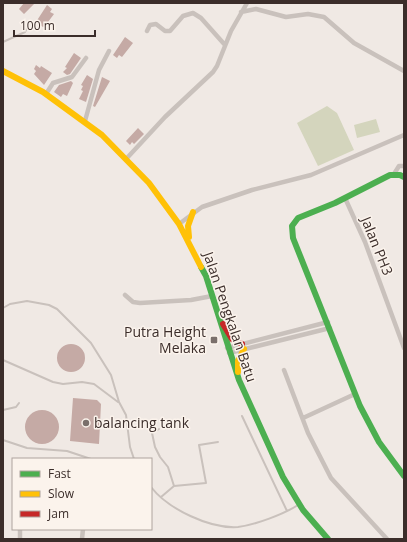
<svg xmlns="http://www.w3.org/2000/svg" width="407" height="542" font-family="'Open Sans',sans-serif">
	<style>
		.green { fill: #d4d5bd }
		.building { fill: #c5aaa5 }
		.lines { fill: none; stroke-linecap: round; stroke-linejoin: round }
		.lane { stroke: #c9c1bc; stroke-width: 2 }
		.street { stroke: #c9c1bc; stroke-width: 4.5 }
		.fast { stroke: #4caf50; stroke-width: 6 }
		.slow { stroke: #ffc107; stroke-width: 6 }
		.jam { stroke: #c62828; stroke-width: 6 }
		.poi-dot { fill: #7a6f6b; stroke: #fbf3ec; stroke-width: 1.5 }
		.labels { text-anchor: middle; stroke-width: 3; stroke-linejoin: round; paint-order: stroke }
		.street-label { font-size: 14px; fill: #3b2d2a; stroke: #fbf3ec }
		.poi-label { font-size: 14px; fill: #3b2d2a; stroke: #fbf3ec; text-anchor: end }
	</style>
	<rect width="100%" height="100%" fill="#f0e9e4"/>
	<!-- green -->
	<path class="green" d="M327,106L337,113L354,150L318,166L297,123Z
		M376,119L380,132L357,138L354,125Z"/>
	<!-- building -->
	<path class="building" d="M24,3H35L24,14L19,9Z
		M47,5L52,9L50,12L54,14L45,26L43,27L36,22Z
		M125,37L133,43L122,57L119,55L117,58L113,55Z
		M74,53L81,58L70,74L67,75L63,72L67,68L65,67Z
		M36,65L40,68L41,66L52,73L44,85L34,74L36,71L34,69Z
		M87,75L93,79L86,102L79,99L83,91L81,90L83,86L81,85Z
		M102,77L110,81L95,107L93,106Z
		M71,81L73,83L67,96L63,94L61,97L54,92L59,85Z
		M138,128L144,134L134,144L132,142L130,145L126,141Z
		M57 358a14 14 0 1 1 28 0a14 14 0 1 1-28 0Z
		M73,398L97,400L101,404L99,444L70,441Z
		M25 427a17 17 0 1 1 34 0a17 17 0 1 1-34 0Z"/>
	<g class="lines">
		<!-- lane -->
		<path class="lane" d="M3,42L25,32L30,21
			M3,308L10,304L27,301L49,305L57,309L91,343L111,375L119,402L126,415L130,447L134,459
			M3,360L53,382L63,384L82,382L94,384L118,402
			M3,410L16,407L19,403
			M242,416L287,511
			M159,429L152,433L155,447L160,457L168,467L174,486
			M3,440L27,448L67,451L91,459
			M151,487C168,509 210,529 238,527C255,525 284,514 298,505
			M161,497L174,486L206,483L199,445L218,442"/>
		<!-- street -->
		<path class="street" d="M241,12L256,9L286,17L308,14L324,17L354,43L404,71
			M147,31L150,25L156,24L165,31H170L183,16L193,13L201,18L225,45
			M46,94L53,83L72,77L86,58
			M85,121L99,70L109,51
			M127,158L165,117L213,72L217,66L231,31L247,3
			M394,174L399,166H404
			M345,198L365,242L404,348
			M179,224L202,207L252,190L311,175L404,135
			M125,295L133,302L140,303L191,300L212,296
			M227,348L328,322
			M229,353L330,328
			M284,370L308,433L331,478L387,539
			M303,418L355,394
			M20,539V529
			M82,539L83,529"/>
		<!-- fast -->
		<path class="fast" d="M404,177L400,175H390L335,203L298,218L292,226L293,238L360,406L379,442L404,476
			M201,267L206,276L239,380L283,477L303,510L328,539"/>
		<!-- slow -->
		<path class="slow" d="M3,71L43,92L102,135L149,183L179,224L201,267
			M189,237L188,226L193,212
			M238,372V361L244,349"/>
		<!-- jam -->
		<path class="jam" d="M223,324L232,339L242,344"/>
	</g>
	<!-- markers -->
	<g class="poi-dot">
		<rect x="210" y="336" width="8" height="8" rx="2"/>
		<circle cx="86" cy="423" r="4"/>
	</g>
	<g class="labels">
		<!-- street labels -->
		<g class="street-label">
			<text transform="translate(377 246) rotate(68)" y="5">Jalan PH3</text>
			<text transform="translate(230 317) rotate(71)" y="5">Jalan Pengkalan Batu</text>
		</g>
		<!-- poi labels -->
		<g class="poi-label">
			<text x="206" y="337">Putra Height<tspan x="206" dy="16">Melaka</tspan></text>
			<text x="94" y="428" text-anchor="start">balancing tank</text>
		</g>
	</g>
	<!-- border -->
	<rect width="407" height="542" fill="none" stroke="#3b2d2a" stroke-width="8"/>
	<!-- legend -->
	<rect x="12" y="458" width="140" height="72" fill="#fbf3ec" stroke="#aea49e"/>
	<rect x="20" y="471" width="20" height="6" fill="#4caf50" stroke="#aea49e"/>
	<text x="48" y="478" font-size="12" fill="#3b2d2a">Fast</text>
	<rect x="20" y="491" width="20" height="6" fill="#ffc107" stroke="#aea49e"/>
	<text x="48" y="498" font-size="12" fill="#3b2d2a">Slow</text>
	<rect x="20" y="511" width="20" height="6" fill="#c62828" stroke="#aea49e"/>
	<text x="48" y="518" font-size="12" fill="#3b2d2a">Jam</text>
	<!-- scale -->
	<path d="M14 30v6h81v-6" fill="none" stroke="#3b2d2a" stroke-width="2"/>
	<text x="20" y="30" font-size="12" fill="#3b2d2a" stroke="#fbf3ec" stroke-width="3" paint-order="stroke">100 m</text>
</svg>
